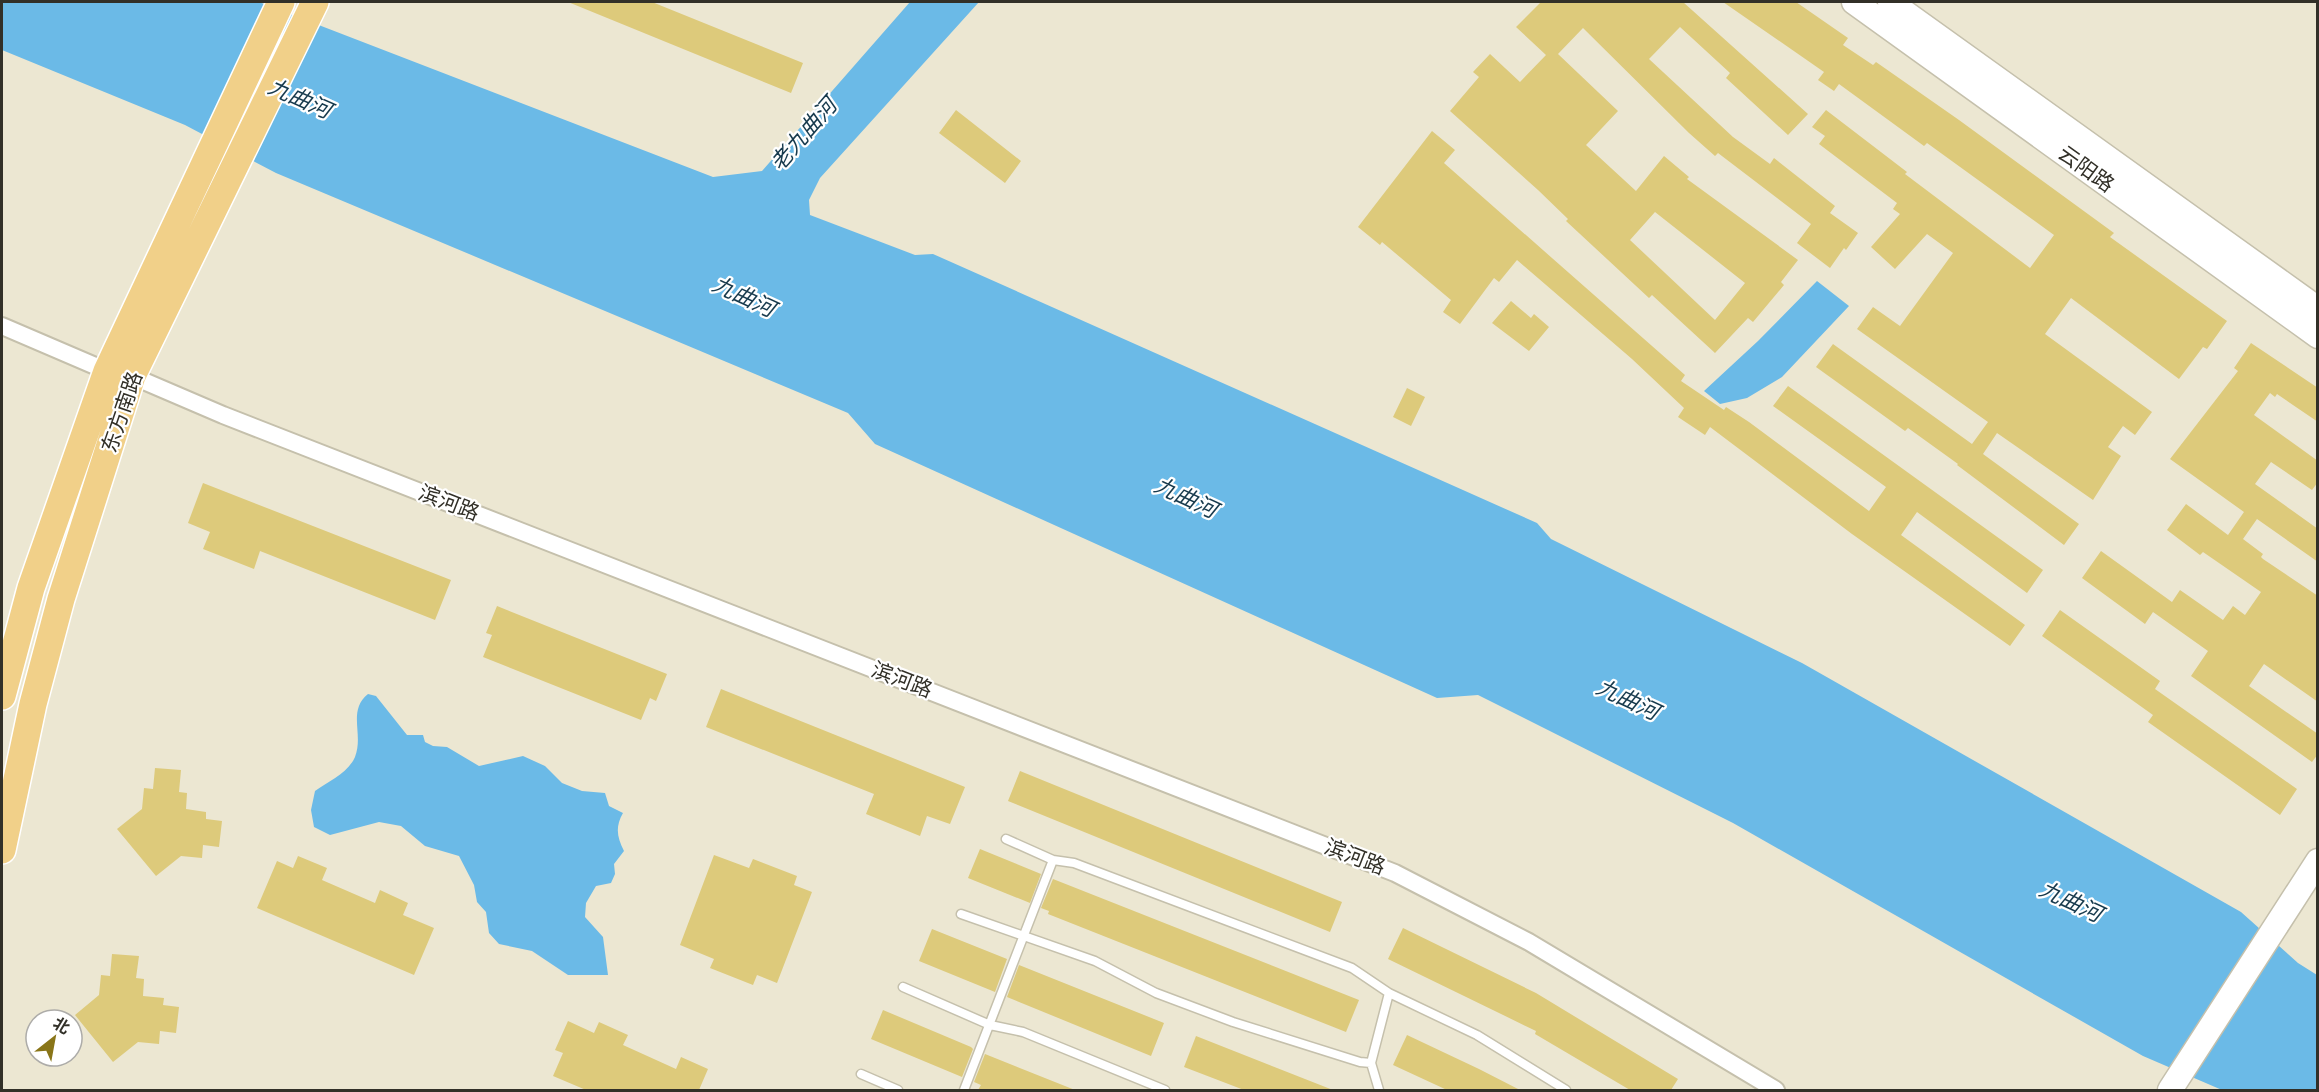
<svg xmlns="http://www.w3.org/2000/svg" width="2319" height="1092" font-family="Mulish,'Noto Sans SC',sans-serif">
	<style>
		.water { fill: #6bbae7 }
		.building { fill: #ddca7b; fill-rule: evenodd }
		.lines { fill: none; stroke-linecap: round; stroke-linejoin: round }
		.lane-casing { stroke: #c5c0ac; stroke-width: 11 }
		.street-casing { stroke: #c5c0ac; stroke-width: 20 }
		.secondary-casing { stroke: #c5c0ac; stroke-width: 27 }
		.primary-casing { stroke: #fff; stroke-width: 30 }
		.lane { stroke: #fff; stroke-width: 8 }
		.street { stroke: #fff; stroke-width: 16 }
		.secondary { stroke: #fff; stroke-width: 24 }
		.primary { stroke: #f1d089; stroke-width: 27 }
		.labels { text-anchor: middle; stroke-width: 4.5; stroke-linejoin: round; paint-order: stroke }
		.street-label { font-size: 21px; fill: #323028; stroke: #fff }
		.water-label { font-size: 22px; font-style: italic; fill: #173a4d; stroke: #fff }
	</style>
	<rect width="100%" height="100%" fill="#ece7d2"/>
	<!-- water -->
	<path class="water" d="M2,2H259L713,177L762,171L910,2H979L820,178L809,200L810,215L915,255L933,254L1537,523L1551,539L1802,663L2241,912L2298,963L2317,975V1090H2222L2143,1056L1733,823L1478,695L1437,698L875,444L848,413L276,173L185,125L2,50Z
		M1817,281L1849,306L1782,377L1747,398L1720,404L1704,391L1758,341Z
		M368,694L376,696L407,735H423L425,742L433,746L447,747L479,766L523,756L545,766L562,783L582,791L605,793L609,806L623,813C615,827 617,837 624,851L614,864L615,874L611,883L596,886L586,903L585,917L603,937L608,975H568L532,951L499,944L489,933L486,912L477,902L474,885L459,856L425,846L401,826L379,822L330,835L314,827L311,810L315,791C329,781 348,773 355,757C364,734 347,711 368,694Z"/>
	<!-- building -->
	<path class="building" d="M568,2H652L803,63L791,93Z
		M1541,2H1683L1808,114L1788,135L1726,78L1730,73L1680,27L1649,59L1733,137L1770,164L1774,158L1835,206L1830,213L1858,233L1846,250L1844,248L1830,268L1797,243L1811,224L1718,153L1715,156L1689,133L1583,28L1558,54L1618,111L1586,145L1636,191L1664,156L1689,177L1687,179L1798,260L1781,282L1784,285L1753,322L1748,318L1715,353L1652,295L1649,298L1566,221L1568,219L1538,190L1450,111L1479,77L1473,72L1490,54L1520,82L1546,55L1516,27ZM1655,212L1745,283L1715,320L1630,240Z
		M1723,2H1796L1848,38L1843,45L1873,65L1876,62L1959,120L2114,233L2110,237L2227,321L2207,349L2203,347L2179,379L2071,298L2045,334L2152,412L2135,435L2123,426L2108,447L2121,456L2093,500L1997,433L1983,454L2079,524L2064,545L1957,465L1958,464L1908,428L1905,431L1816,367L1833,344L1972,444L1988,422L1857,329L1873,307L1900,326L1953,253L1927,234L1895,269L1871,247L1900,214L1893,209L1897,203L1819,144L1825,136L1812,127L1826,110L1907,172L1905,174L2030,268L2054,235L1927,143L1924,146L1839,84L1834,91L1818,80L1824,72Z
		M956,110L1021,161L1005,183L939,133Z
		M1432,131L1455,150L1444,163L1685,375L1681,381L1724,410L1726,407L1749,422L1869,511L1886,487L1773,406L1788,386L2043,570L2027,593L1917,512L1901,535L2025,625L2010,646L1852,534L1710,427L1705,435L1678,417L1684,408L1632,359L1517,260L1499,282L1494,278L1460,324L1443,312L1451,300L1382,242L1380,245L1358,227Z
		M1511,301L1531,318L1534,314L1549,327L1529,351L1492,323Z
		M2251,343L2318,388V422L2277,394L2275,397L2270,393L2254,415L2318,461V482L2312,490L2271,462L2255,484L2318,529V562L2257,519L2243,539L2263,554L2261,557L2263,559L2318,596V702L2264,664L2249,686L2318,734V754L2312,762L2191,676L2208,651L2153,612L2145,624L2082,578L2101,551L2172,602L2180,590L2223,620L2233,606L2245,615L2261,592L2203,552L2200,555L2167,530L2186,504L2228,535L2244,512L2170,459L2238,371L2234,368Z
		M1407,388L1425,397L1411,426L1393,417Z
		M203,483L451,580L435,620L260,551L254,569L203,549L210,532L188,523Z
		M497,606L667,674L656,701L650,698L641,720L483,657L492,635L486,633Z
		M2060,610L2160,681L2155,689L2297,789L2280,815L2148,722L2153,715L2042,636Z
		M721,689L965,787L950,824L927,816L920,836L866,814L874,794L706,727Z
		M155,768L181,770L179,792L187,793L186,809L206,812V819L222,821L219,847L203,845L202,858L181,856L156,876L117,829L142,809L144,788L153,789Z
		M1020,771L1342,902L1330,932L1008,801Z
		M980,849L1041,874L1030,903L968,878Z
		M714,855L749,868L753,859L797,876L794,885L812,892L777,983L757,975L753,985L710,968L714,959L680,945Z
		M298,856L327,868L322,880L375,903L380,890L408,903L403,915L434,928L414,975L257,908L277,861L293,868Z
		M1053,879L1359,1000L1346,1032L1048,914L1049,911L1041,908Z
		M1403,928L1536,993L1678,1079L1671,1090H1630L1535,1034L1536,1031L1388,959Z
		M932,929L1007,959L995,992L919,961Z
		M112,954L139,956L136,978L144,979L143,996L164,998L163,1005L179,1007L176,1033L160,1031L159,1044L138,1042L113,1062L75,1015L99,995L101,975L110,976Z
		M1019,965L1164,1023L1151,1056L1007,997Z
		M883,1010L971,1047L973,1049L962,1077L871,1039Z
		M568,1021L594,1033L599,1022L628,1035L623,1045L676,1069L681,1057L708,1069L699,1090H586L553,1076L563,1053L555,1050Z
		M1407,1035L1479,1069L1520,1090H1447L1393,1065Z
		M1196,1036L1333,1090H1244L1184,1067Z
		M985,1054L1075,1090H978L981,1085L974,1082Z"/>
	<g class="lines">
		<!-- lane casing -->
		<g class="lane-casing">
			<path id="lane" d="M1006,839L1053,860L1074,863L1352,968L1389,993L1477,1035L1566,1090
				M961,914L1095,961L1156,993L1233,1022L1360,1062L1371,1063
				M903,987L990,1025L1023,1032L1165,1090
				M861,1074L898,1090
				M964,1090L1053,860
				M1379,1090L1371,1063L1389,993"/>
		</g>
		<!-- street casing -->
		<g class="street-casing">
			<path id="street" d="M2,326L107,371L132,376L223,415L1395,873L1529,942L1776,1090"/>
		</g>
		<!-- secondary casing -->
		<g class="secondary-casing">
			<path id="secondary" d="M1854,2L2318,336
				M1890,2L2318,309
				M2170,1090L2318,861"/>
		</g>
		<!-- primary casing -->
		<g class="primary-casing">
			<path id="primary" d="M2,696L31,588L107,371L281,2
				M2,850L33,704L61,599L132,376L315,2"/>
		</g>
		<!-- lane -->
		<use href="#lane" class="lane"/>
		<!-- street -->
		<use href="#street" class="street"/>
		<!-- secondary -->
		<use href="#secondary" class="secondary"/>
		<!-- primary -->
		<use href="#primary" class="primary"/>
	</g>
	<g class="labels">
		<!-- street labels -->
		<g class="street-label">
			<text transform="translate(2086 169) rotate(36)" y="7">云阳路</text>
			<text transform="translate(122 412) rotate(-71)" y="7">东方南路</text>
			<text transform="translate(449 503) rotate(21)" y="7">滨河路</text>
			<text transform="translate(902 680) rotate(21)" y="7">滨河路</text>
			<text transform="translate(1355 857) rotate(21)" y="7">滨河路</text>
		</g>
		<!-- water labels -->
		<g class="water-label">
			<text transform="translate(300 98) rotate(24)" y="8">九曲河</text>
			<text transform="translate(803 134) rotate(-49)" y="8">老九曲河</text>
			<text transform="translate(744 296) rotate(25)" y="8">九曲河</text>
			<text transform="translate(1186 497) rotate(25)" y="8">九曲河</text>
			<text transform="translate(1628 699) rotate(25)" y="8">九曲河</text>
			<text transform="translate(2071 901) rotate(25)" y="8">九曲河</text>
		</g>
	</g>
	<!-- border -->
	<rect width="2319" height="1092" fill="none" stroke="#323028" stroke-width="6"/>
	<!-- north arrow -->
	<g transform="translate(54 1038) rotate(31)"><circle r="28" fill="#ffffff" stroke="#adaca9" stroke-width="1.5"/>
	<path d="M0-4.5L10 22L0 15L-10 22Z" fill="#897518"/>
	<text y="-9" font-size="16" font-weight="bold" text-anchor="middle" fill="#323028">北</text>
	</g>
</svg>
